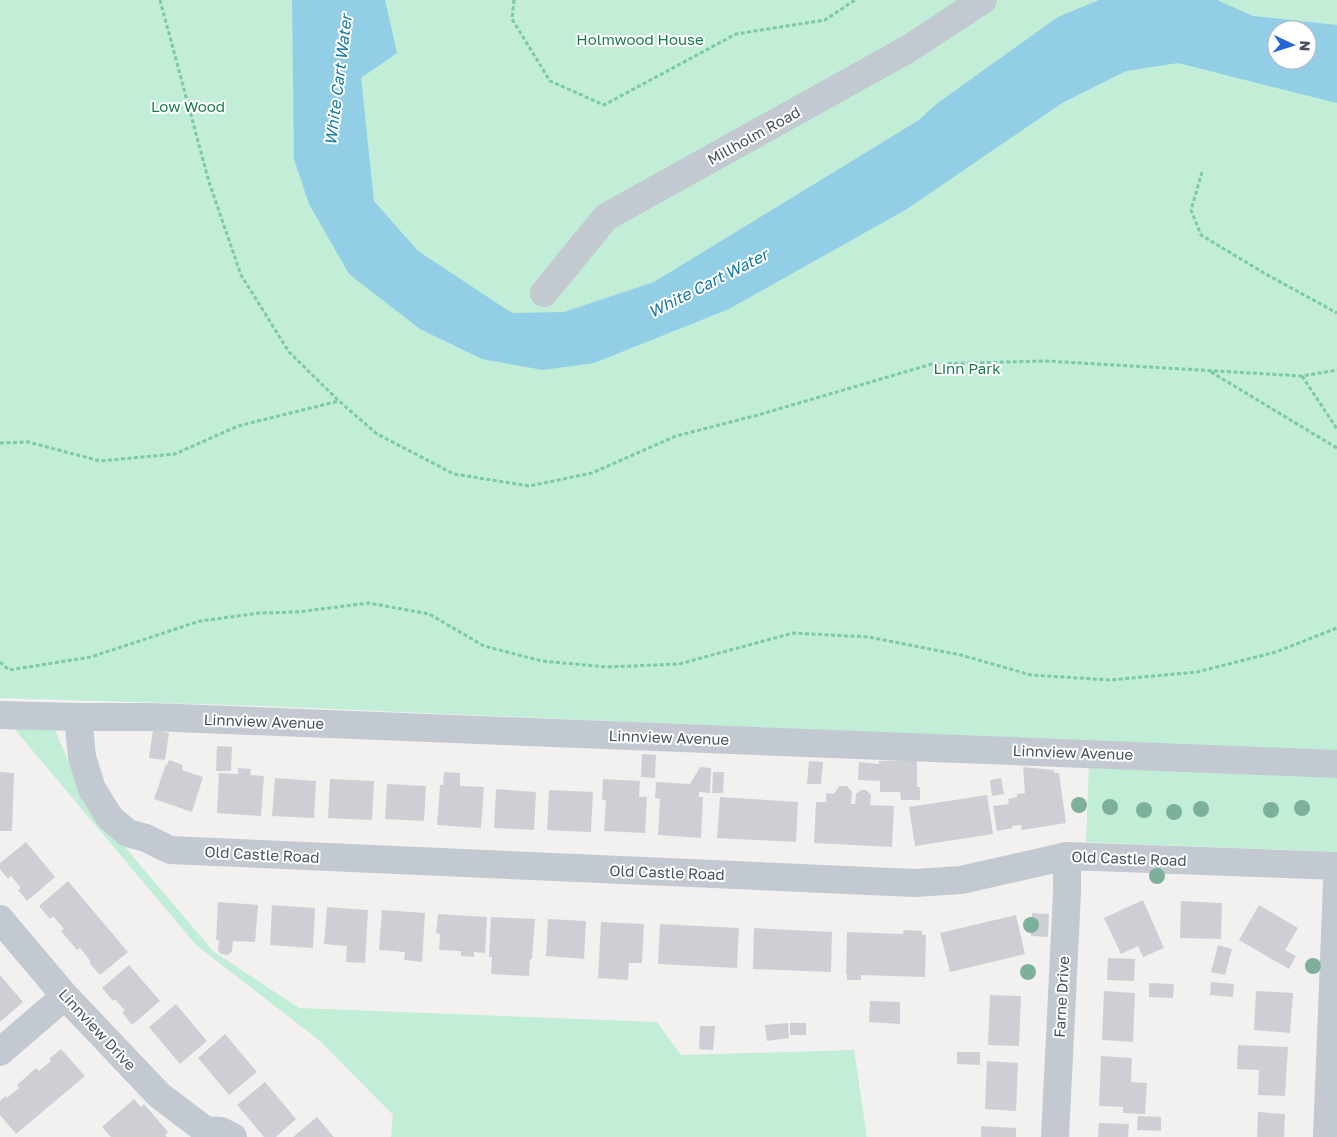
<svg xmlns="http://www.w3.org/2000/svg" width="1337" height="1137" font-family="'Golos Text',sans-serif">
	<style>
		.green { fill: #c2edd6; fill-rule: evenodd }
		.water { fill: #92cfe7; fill-rule: evenodd }
		.building { fill: #cecfd4 }
		.lines { fill: none; stroke-linecap: round; stroke-linejoin: round }
		.path { stroke: #7cc9a9; stroke-width: 3; stroke-dasharray: 4 2.5; stroke-linecap: butt }
		.minor { stroke: #c2c9d1; stroke-width: 28 }
		.tree { fill: #7db09a }
		.labels { text-anchor: middle; stroke-width: 4; stroke-linejoin: round; paint-order: stroke }
		.park-label { font-size: 15px; fill: #1d7b53; stroke: #fff }
		.street-label { font-size: 15px; fill: #49525d; stroke: #fff }
		.water-label { font-size: 16px; font-style: italic; fill: #167aa3; stroke: #fff }
	</style>
	<rect width="100%" height="100%" fill="#f3f1f0"/>
	<!-- green -->
	<path class="green" d="M0,0H1337V750L1187,746L264,706L0,698ZM1277,30H1307V60H1277Z
		M52,723L85,800L213,951L299,1008L657,1022L681,1055L854,1050L867,1137H391L393,1115L320,1041L196,945L12,726Z
		M1089,763L1337,771V852L1086,842Z"/>
	<!-- water -->
	<path class="water" d="M292,0H385L397,53L361,78L374,201L418,251L512,313L564,312L654,282L919,120L935,105L1058,17L1099,0H1217L1253,16L1337,25V103L1178,63L1126,71L1062,103L907,209L729,309L594,363L543,370L482,359L420,329L349,274L309,204L294,159ZM1277,30H1307V60H1277Z"/>
	<!-- building -->
	<path class="building" d="M153,730L169,733L165,760L149,758Z
		M217,746L232,747L231,771H216Z
		M642,754L656,755L655,778L641,777Z
		M169,760L183,765L182,770L203,777L192,812L154,799L166,764L167,765Z
		M917,760V787H920V800H901L900,792H880V781L858,780L859,762L879,764V761Z
		M809,761L823,762L821,784H807Z
		M700,767L711,768L710,793L699,792V797H703L701,838L658,835L660,799L655,798L656,782L690,784Z
		M1023,767L1054,770V773H1059L1066,823L1022,830L1021,825L1012,826V828L997,831L993,806L1009,804L1008,799L1017,797V794L1025,793Z
		M238,768L251,769L250,775L264,776L261,816L217,813L219,773L238,774Z
		M0,772L14,773L12,831H0Z
		M444,772L460,773V786L484,787L481,828L437,825L440,785H443Z
		M713,772H724L723,793H712Z
		M275,778L316,781L314,818L272,816Z
		M1001,778L1004,794L992,796L990,780Z
		M330,779L374,781L372,820L328,818Z
		M603,779L640,781L639,797H647L645,833L604,831L606,800H602Z
		M387,784L426,786L424,821L385,819Z
		M839,786H847L852,792L851,804H855L856,794L861,790H866L871,795L870,805L894,806L892,847L814,843L816,802H826V793L834,794Z
		M496,789L536,792L534,830L494,828Z
		M549,790L593,792L591,832L547,830Z
		M987,795L993,834L915,846L909,807Z
		M720,797L798,802L796,842L717,838Z
		M26,842L55,877L27,901L18,890L21,888L11,876L8,879L0,869V863Z
		M68,881L128,952L100,975L89,963L91,962L80,948L77,950L61,931L64,929L53,916L50,919L39,906Z
		M1143,900L1164,948L1143,957L1138,946L1121,954L1104,918Z
		M1181,901L1222,903L1221,939L1180,938Z
		M218,902L258,905L255,942L233,941L232,951L228,955L221,954L218,950L219,940H216Z
		M272,905L315,908L313,948L270,945Z
		M1259,905L1298,928L1285,950L1296,956L1289,969L1239,940Z
		M327,907L368,910L365,963L346,962L347,946L324,944Z
		M382,910L425,913L422,962L404,960L405,952L379,950Z
		M1032,913L1049,914L1048,937L1031,936Z
		M438,914L487,917L485,953L474,952V957L461,956V951L439,950L440,934L436,933Z
		M1016,915L1025,954L950,972L940,933Z
		M491,917L535,919L532,959H530L529,976L491,974L492,957H489Z
		M548,919L586,921L584,959L546,956Z
		M601,922L644,924L642,963H629L628,980L598,978Z
		M660,924L739,928L737,968L658,964Z
		M754,928L832,932L831,972L753,969Z
		M904,930L922,931V935H926L925,977L861,975V980H847V974H846L847,932L903,934Z
		M1218,945L1232,949L1225,975L1211,972Z
		M1108,958L1135,959L1134,981L1107,980Z
		M129,965L160,1001L132,1025L122,1012L125,1011L115,999L113,1001L102,988Z
		M0,975L23,1002L0,1022Z
		M1211,982L1234,984L1233,997L1210,995Z
		M1149,983L1174,984L1173,998L1149,997Z
		M1104,991L1135,993L1133,1042L1102,1040Z
		M1256,991L1293,993L1290,1033L1254,1030Z
		M990,995L1021,996L1019,1046L988,1045Z
		M870,1001L900,1002V1024L869,1022Z
		M176,1004L207,1041L180,1064L149,1027Z
		M788,1023L789,1038L767,1041L765,1025Z
		M790,1023H806V1035H790Z
		M700,1026H715L713,1050L699,1049Z
		M225,1034L257,1072L229,1095L198,1058Z
		M1238,1045L1288,1047L1285,1096L1258,1095L1259,1070L1237,1069Z
		M61,1049L85,1076L16,1134L0,1115V1101L6,1096L7,1098L19,1088L17,1085L36,1068L39,1071L51,1061L49,1059Z
		M957,1052H980V1065L957,1064Z
		M1101,1056L1132,1058L1131,1082L1147,1083L1145,1114L1123,1113V1107L1099,1106Z
		M987,1061L1018,1063L1016,1111L985,1109Z
		M265,1082L296,1119L276,1137H264L237,1105Z
		M134,1099L141,1107L144,1104L168,1132L165,1135L167,1137H111L102,1127Z
		M1258,1112L1285,1114L1284,1137H1257Z
		M1138,1116L1161,1117V1131L1137,1130Z
		M317,1117L334,1137H293Z
		M1099,1123L1129,1124L1128,1137H1098Z
		M981,1126L1016,1128V1137H981Z"/>
	<g class="lines">
		<!-- path -->
		<path class="path" d="M160,0L209,182L241,275L289,352L339,401L377,434L454,474L529,486L592,473L676,436L758,415L932,364L1046,361L1302,376L1337,370
			M514,0L512,19L550,81L604,105L736,34L825,20L855,0
			M1202,172L1191,210L1201,235L1264,273L1337,313
			M1211,372L1337,448
			M1302,376L1337,429
			M0,443L28,442L100,461L175,454L238,426L339,401
			M0,662L9,670L91,657L200,621L260,613L297,612L369,603L429,614L484,646L542,661L607,667L679,664L793,633L869,637L961,655L1031,675L1110,680L1197,672L1276,652L1337,628"/>
		<!-- minor -->
		<path class="minor" d="M544,293L606,217L908,49L983,0
			M0,715L78,717H152L1337,764
			M78,717L82,757L92,789L110,818L128,833L146,838L170,850L914,883L961,880L1067,856L1337,866
			M0,919L65,996L159,1095L205,1130L221,1131L233,1137
			M0,1052L65,996
			M1055,1137L1067,893V856
			M1327,1137L1337,883"/>
	</g>
	<!-- trees -->
	<g class="tree">
		<circle cx="1079" cy="805" r="8"/>
		<circle cx="1110" cy="807" r="8"/>
		<circle cx="1302" cy="808" r="8"/>
		<circle cx="1201" cy="809" r="8"/>
		<circle cx="1144" cy="810" r="8"/>
		<circle cx="1271" cy="810" r="8"/>
		<circle cx="1174" cy="812" r="8"/>
		<circle cx="1157" cy="876" r="8"/>
		<circle cx="1031" cy="925" r="8"/>
		<circle cx="1313" cy="966" r="8"/>
		<circle cx="1028" cy="972" r="8"/>
	</g>
	<g class="labels">
		<!-- park labels -->
		<g class="park-label">
			<text x="640" y="45">Holmwood House</text>
			<text x="188" y="112">Low Wood</text>
			<text x="967" y="374">Linn Park</text>
		</g>
		<!-- street labels -->
		<g class="street-label">
			<text transform="translate(754 136) rotate(-29)" y="5">Millholm Road</text>
			<text transform="translate(264 722) rotate(2)" y="5">Linnview Avenue</text>
			<text transform="translate(669 738) rotate(2)" y="5">Linnview Avenue</text>
			<text transform="translate(1073 753) rotate(2)" y="5">Linnview Avenue</text>
			<text transform="translate(262 855) rotate(3)" y="5">Old Castle Road</text>
			<text transform="translate(1129 859) rotate(2)" y="5">Old Castle Road</text>
			<text transform="translate(667 873) rotate(2)" y="5">Old Castle Road</text>
			<text transform="translate(1062 997) rotate(-87)" y="5">Farne Drive</text>
			<text transform="translate(97 1030) rotate(47)" y="5">Linnview Drive</text>
		</g>
		<!-- water labels -->
		<g class="water-label">
			<text transform="translate(338 80) rotate(-83)" y="6">White Cart Water</text>
			<text transform="translate(708 283) rotate(-27)" y="6">White Cart Water</text>
		</g>
	</g>
	<!-- north arrow -->
	<g transform="translate(1292 45) rotate(94)"><circle r="24" fill="#ffffff" stroke="#b6babe"/>
	<path d="M0-4L9 19L0 12L-9 19Z" fill="#2565d8"/>
	<text y="-8" font-size="14" font-weight="bold" text-anchor="middle" fill="#49525d">N</text>
	</g>
</svg>
